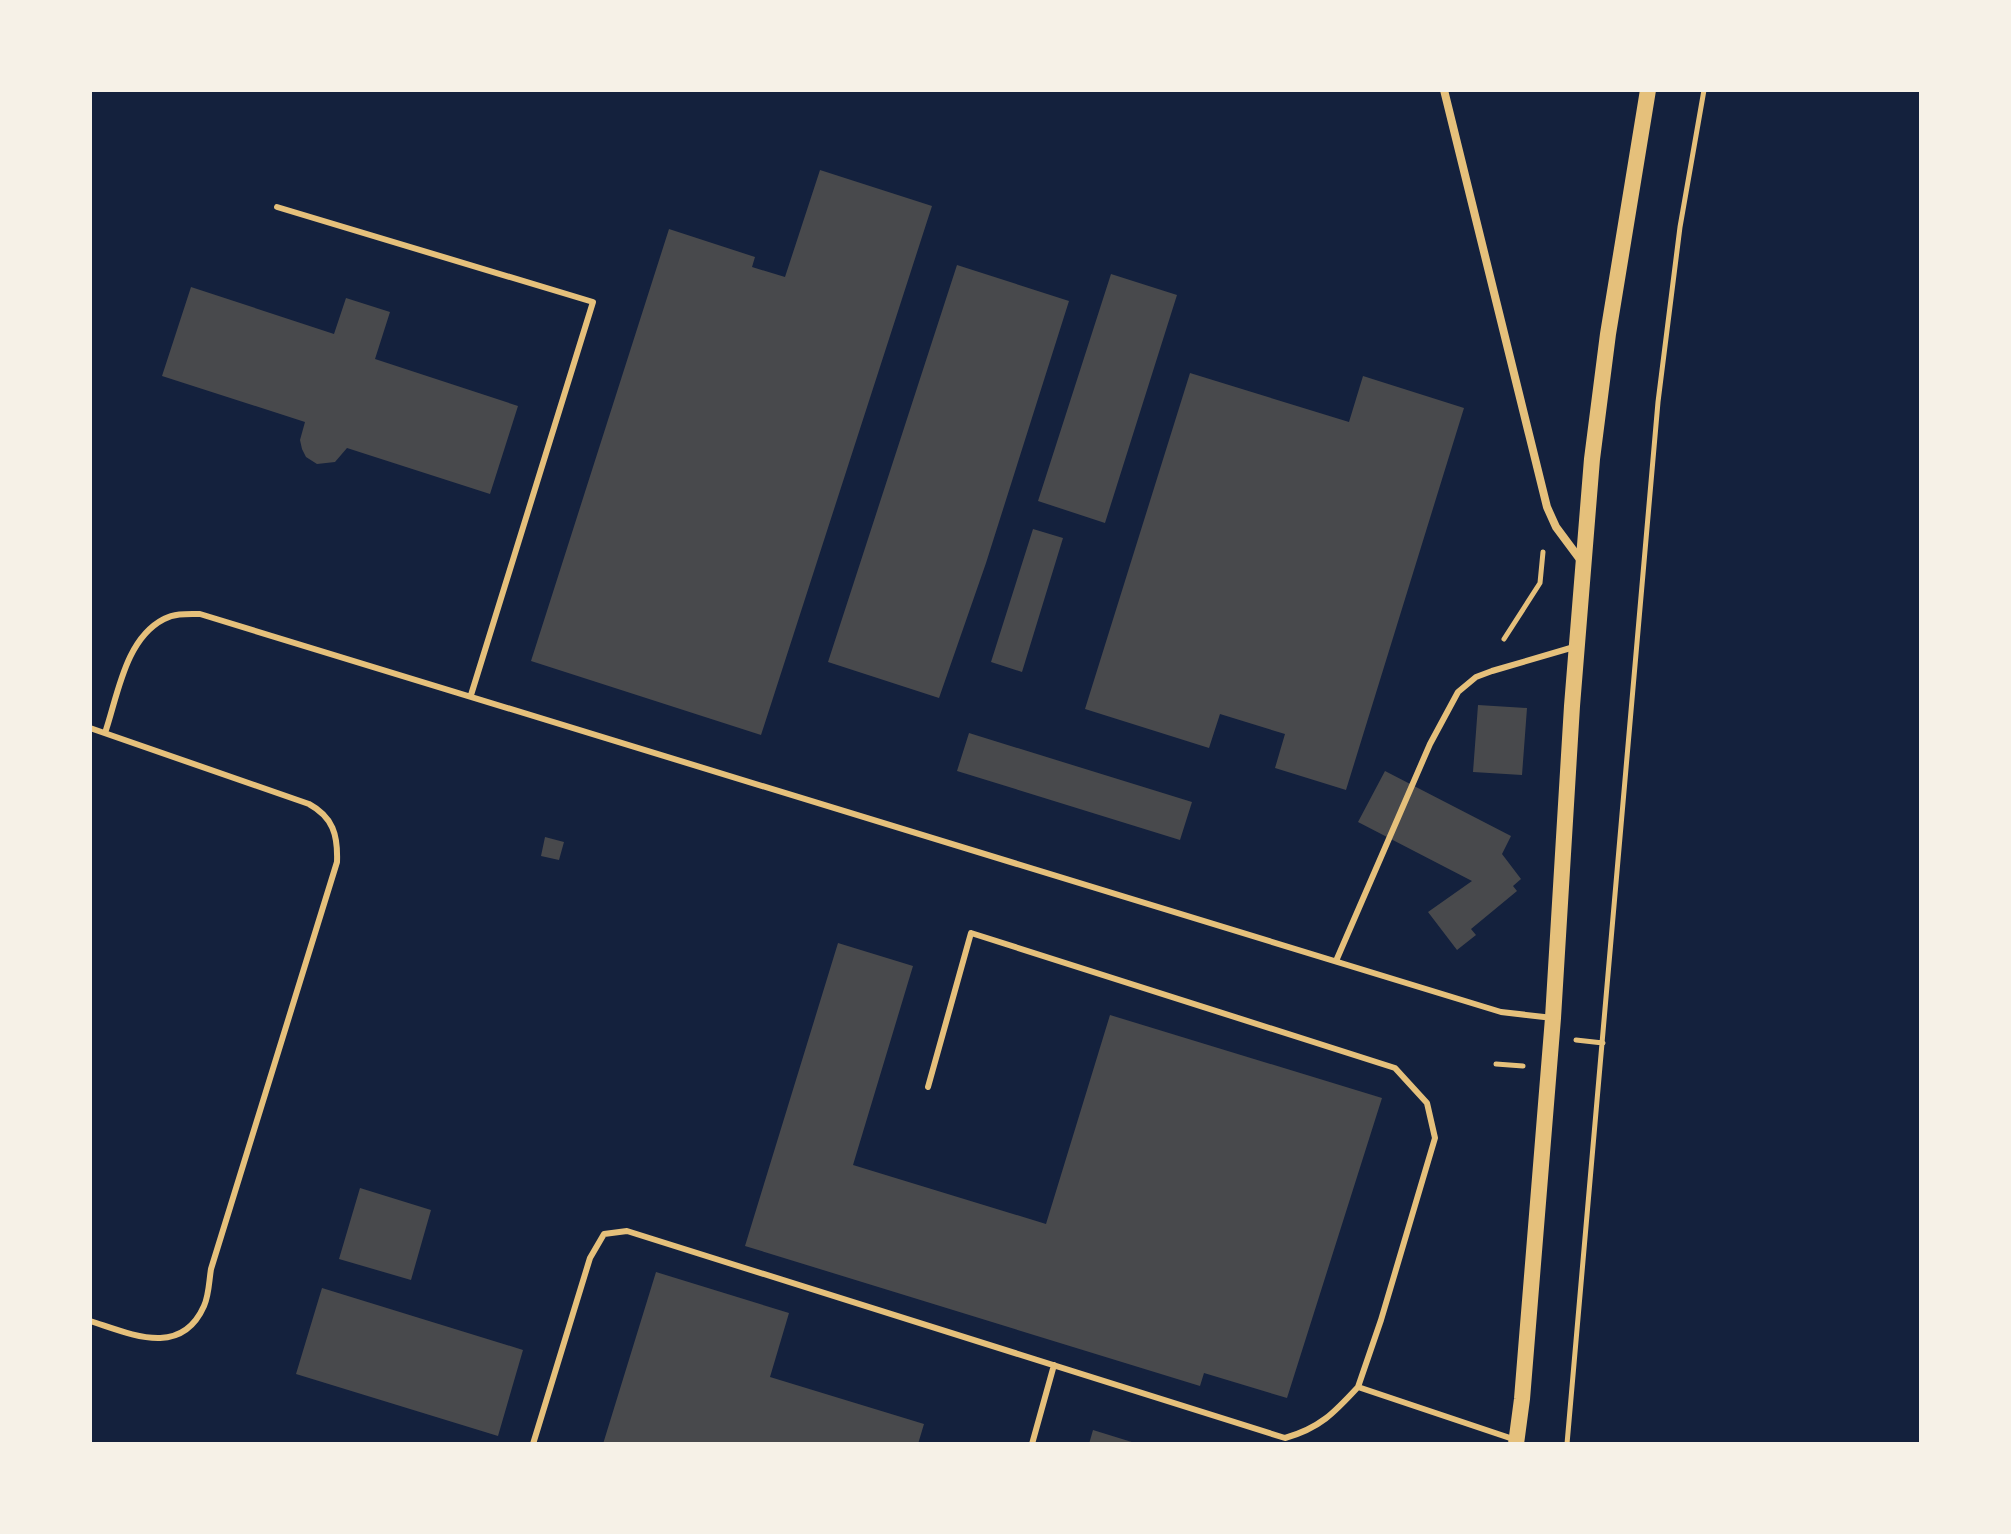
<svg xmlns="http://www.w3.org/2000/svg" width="2011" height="1534" font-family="Jost,sans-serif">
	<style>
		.building { fill: #48494c }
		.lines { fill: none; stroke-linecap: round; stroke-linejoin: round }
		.path { stroke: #e5c07b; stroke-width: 5 }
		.service { stroke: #e5c07b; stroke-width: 6 }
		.minor { stroke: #e5c07b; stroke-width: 8 }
		.secondary { stroke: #e5c07b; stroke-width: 16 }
	</style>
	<rect width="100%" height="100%" fill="#14213d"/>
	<!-- building -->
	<path class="building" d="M820,170L932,206L761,735L531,661L669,229L755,257L752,267L785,277Z
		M957,265L1069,301L986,563L939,698L828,662Z
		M1111,274L1177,295L1105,523L1038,501Z
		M191,287L334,334L346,298L390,312L375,359L518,406L490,494L347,448L335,462L317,464L306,457L302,449L300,440L305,422L162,376Z
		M1190,373L1349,422L1363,376L1464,408L1346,790L1275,768L1285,734L1220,714L1209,748L1085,709Z
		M1033,529L1063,538L1022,672L991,662Z
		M1478,705L1527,708L1522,775L1473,772Z
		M969,733L1192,802L1180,840L957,771Z
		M1385,771L1511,836L1502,854L1521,879L1513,886L1517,891L1471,929L1476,935L1457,950L1428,912L1472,881L1358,822Z
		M545,837L564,842L559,860L541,856Z
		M838,943L913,966L853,1165L1046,1224L1110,1015L1382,1098L1287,1398L1204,1373L1200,1386L745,1246Z
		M360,1188L431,1210L411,1280L339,1259Z
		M656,1272L789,1313L770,1377L924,1424L918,1444H603Z
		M322,1288L523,1350L498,1436L296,1374Z
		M1093,1430L1135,1443V1444H1089Z"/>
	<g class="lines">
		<!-- path -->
		<path class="path" d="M1504,639L1540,583L1543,552
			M1576,1040L1603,1043
			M1496,1064L1523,1066
			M1567,1444L1658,402L1680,227L1704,90"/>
		<!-- service -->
		<path class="service" d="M277,207L593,302L471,695
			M90,728L309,804C333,817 338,835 337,862L211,1269C209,1281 209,1295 204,1306C181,1358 131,1334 90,1321
			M105,733C118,695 125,639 164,619C175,613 188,614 200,614L1501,1012L1553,1018
			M1336,961L1430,744L1458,692L1476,677L1492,671L1574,647
			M928,1087L971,933L1395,1068L1427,1103L1435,1138L1381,1320L1358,1387L1516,1440
			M533,1444L590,1258L604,1234L627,1231L1285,1438C1320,1428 1334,1413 1358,1387
			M1032,1444L1054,1365"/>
		<!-- minor -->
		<path class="minor" d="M1444,90L1547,507L1556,527L1582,562"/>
		<!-- secondary -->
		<path class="secondary" d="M1516,1444L1522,1399L1553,1018L1572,706L1592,459L1608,334L1648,90"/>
	</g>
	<!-- border -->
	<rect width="2011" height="1534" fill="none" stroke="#f6f1e7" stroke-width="184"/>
</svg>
